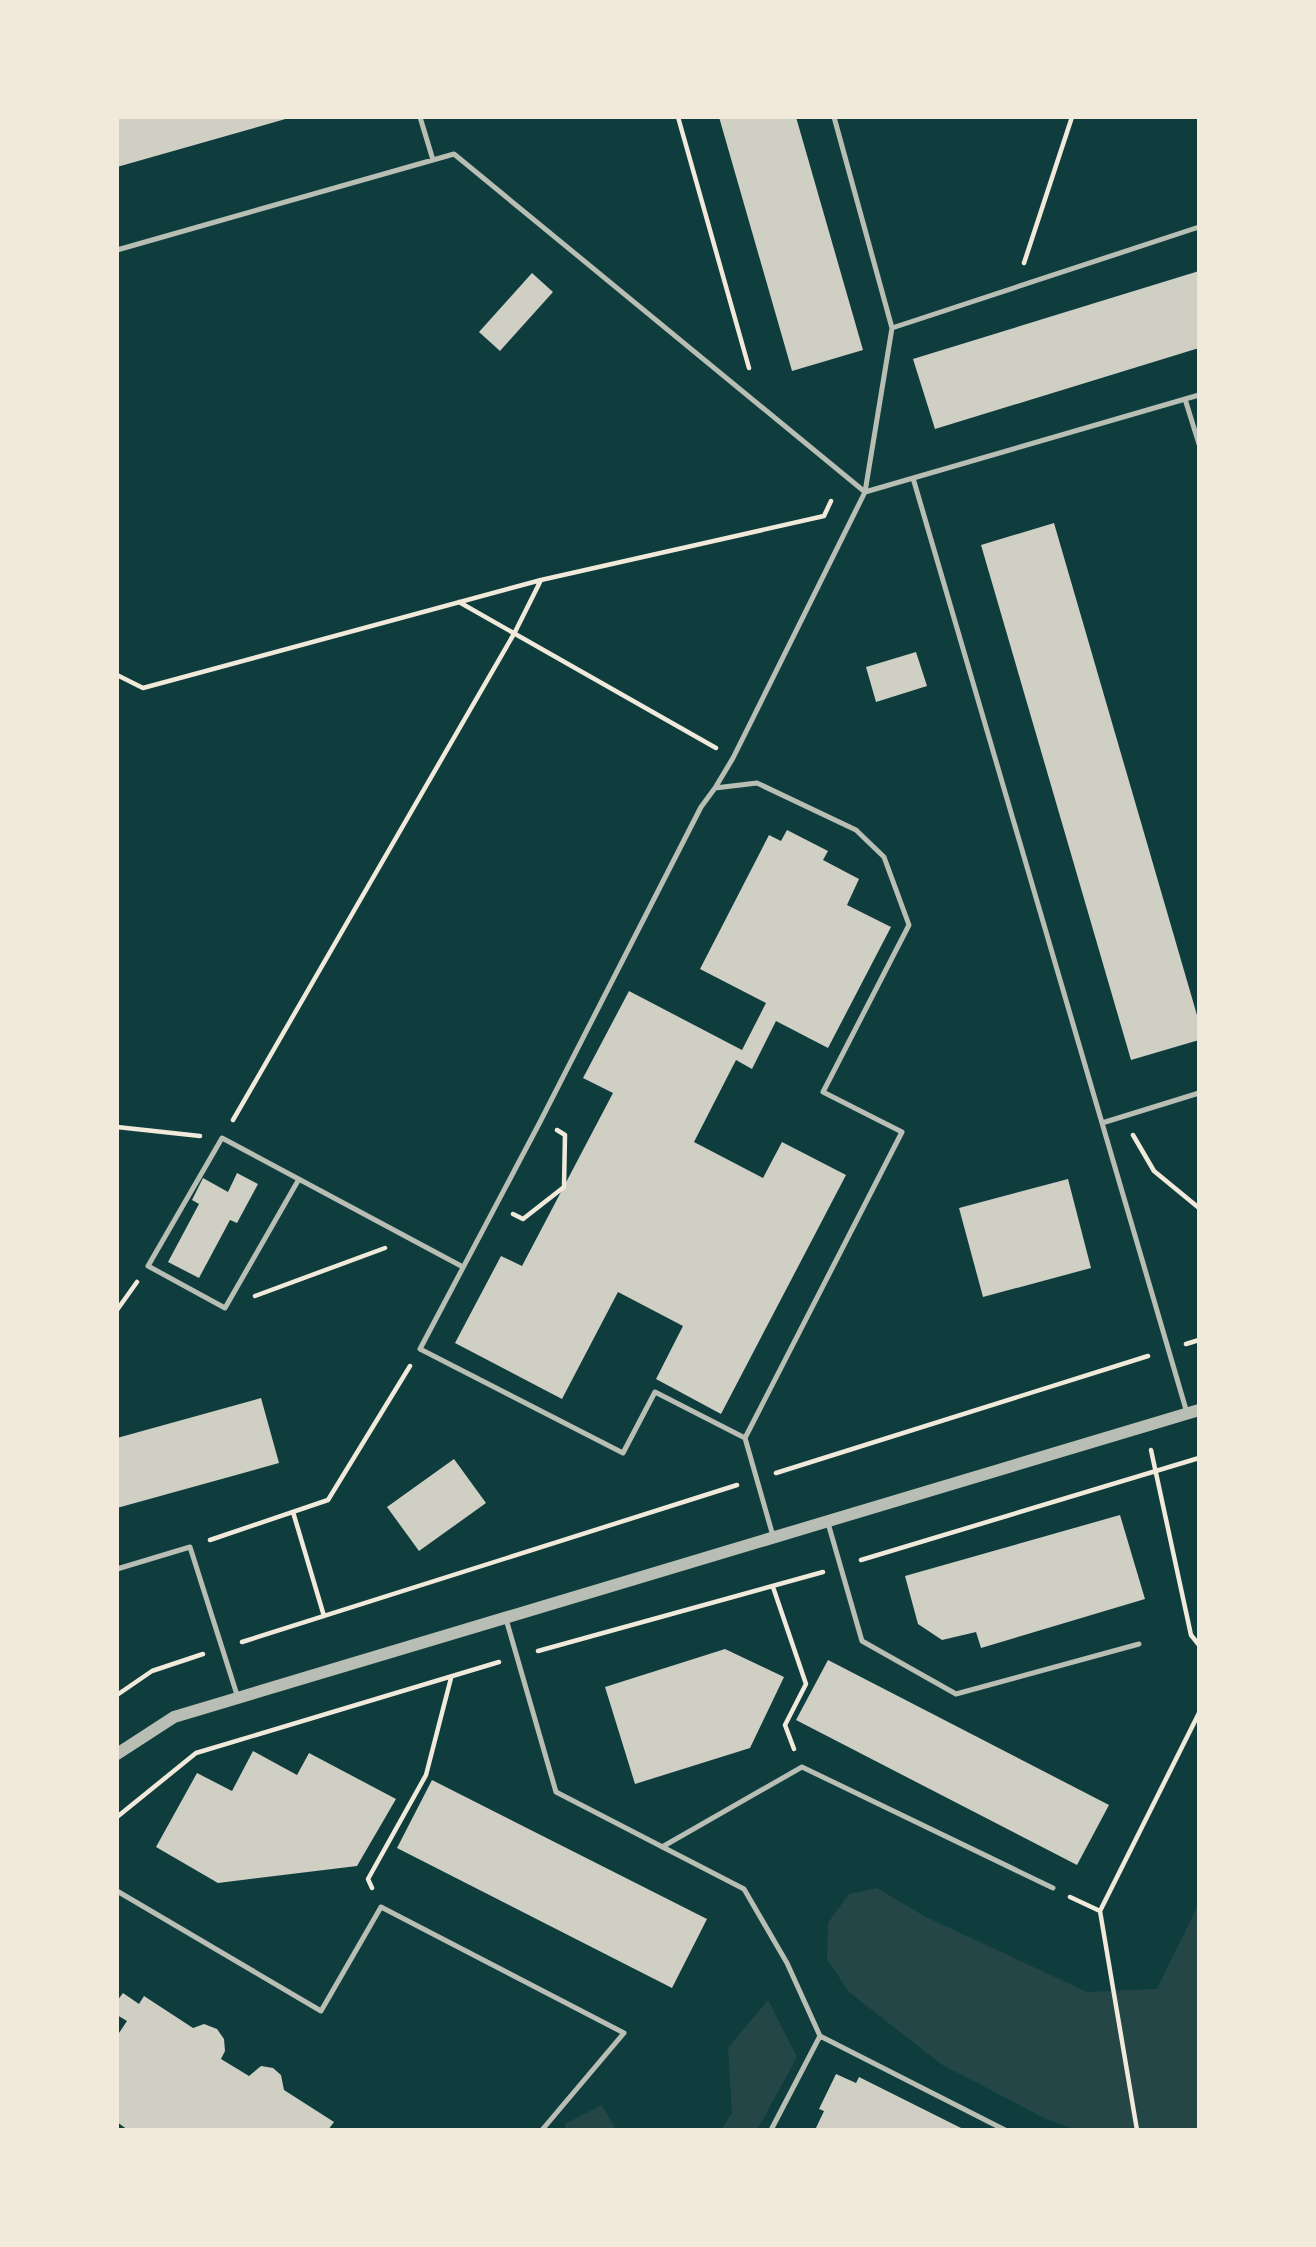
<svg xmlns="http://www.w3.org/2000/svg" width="1316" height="2247" font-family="'Fira Sans',sans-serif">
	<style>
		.green { fill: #244646 }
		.building { fill: #cfcfc3 }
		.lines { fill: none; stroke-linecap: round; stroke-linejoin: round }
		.path { stroke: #f1e9da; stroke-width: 4.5 }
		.service { stroke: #b8beb3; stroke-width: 5 }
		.tertiary { stroke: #b8beb3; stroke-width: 12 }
	</style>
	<rect width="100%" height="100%" fill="#0f3d3e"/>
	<!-- green -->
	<path class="green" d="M877,1888L926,1917L1087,1992L1157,1989L1199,1903V2130H1076L1046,2119L941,2064L849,1992L827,1959L828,1923L849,1894Z
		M768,2000L797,2057L757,2130H721L732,2113L728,2048Z
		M602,2105L616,2130H566L565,2124Z"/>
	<!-- building -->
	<path class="building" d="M117,117H289V118L117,167Z
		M719,117H796L863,350L792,371Z
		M1199,271V348L935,429L913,359Z
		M532,273L553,292L500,351L479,332Z
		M1054,523L1199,1022V1040L1131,1060L981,545Z
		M916,652L927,686L876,702L866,667Z
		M787,830L828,851L823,860L859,879L847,905L891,927L828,1048L776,1021L752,1069L736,1060L694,1142L763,1178L782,1142L846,1175L721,1414L656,1379L683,1326L618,1292L562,1399L455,1343L501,1256L522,1266L613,1093L583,1078L629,991L742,1050L766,1003L700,969L769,835L781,841Z
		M237,1173L258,1184L237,1223L230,1220L199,1278L168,1262L199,1204L192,1200L203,1178L228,1192Z
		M1068,1179L1091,1268L983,1297L959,1208Z
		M261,1398L279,1463L117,1508V1438Z
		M454,1459L486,1503L419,1551L387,1507Z
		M1120,1515L1145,1599L981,1648L976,1632L942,1640L918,1624L905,1576Z
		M725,1649L784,1677L750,1748L635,1784L605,1687Z
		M828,1660L1109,1805L1077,1865L796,1720Z
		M253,1751L297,1775L309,1753L396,1799L357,1866L218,1883L156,1847L197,1773L232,1791Z
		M432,1780L707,1919L672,1988L397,1848Z
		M123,1993L139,2004L144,1996L193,2028L204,2024L217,2029L224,2039L225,2051L221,2059L249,2076L261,2066L273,2068L281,2075L284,2090L334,2122L328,2130H128L117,2122V2036L127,2021L117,2015V2001Z
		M836,2074L856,2083L859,2077L965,2130H815L824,2111L819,2109Z"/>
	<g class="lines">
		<!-- path -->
		<path class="path" d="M678,117L749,368
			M1024,263L1072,117
			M459,602L716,748
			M117,675L143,688L541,580L824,516L831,501
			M233,1120L515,632L541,580
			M117,1127L200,1136
			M1133,1135L1154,1171L1199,1208
			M513,1214L523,1219L564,1187L565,1135L557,1130
			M255,1296L385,1248
			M117,1310L137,1282
			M1186,1344L1199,1340
			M1151,1450L1191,1635L1199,1645
			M776,1473L1148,1356
			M293,1512L324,1616
			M210,1540L328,1500L410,1366
			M861,1560L1199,1458
			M773,1587L806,1684L785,1725L794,1749
			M242,1642L737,1485
			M538,1651L823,1572
			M117,1695L152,1671L203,1654
			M117,1817L196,1753L499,1662
			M372,1888L368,1879L426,1775L451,1678
			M1070,1897L1100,1911L1199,1713
			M1100,1911L1137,2130"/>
		<!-- service -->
		<path class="service" d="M420,117L433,160
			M834,117L892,328
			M117,250L454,154L865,492L1199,395
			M1185,399L1199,444
			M913,478L1187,1413
			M715,788L733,758L865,492L892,328L1199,227
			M1102,1123L1199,1093
			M299,1179L225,1308L148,1266L222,1138L463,1267
			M745,1438L655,1392L623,1453L420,1349L540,1122L701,807L715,788L757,783L856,830L884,857L909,925L823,1092L902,1132L745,1438L773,1536
			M828,1523L862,1641L956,1694L1139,1644
			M117,1569L190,1547L238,1698
			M506,1619L556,1792L744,1889L787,1963L820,2036L771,2130
			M662,1847L802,1767L1053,1888
			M117,1891L321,2011L381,1907L624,2033L542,2130
			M820,2036L1005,2130"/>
		<!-- tertiary -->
		<path class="tertiary" d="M117,1754L174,1717L1199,1410"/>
	</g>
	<!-- border -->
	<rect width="1316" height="2247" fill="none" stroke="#f1e9da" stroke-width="238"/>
</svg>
